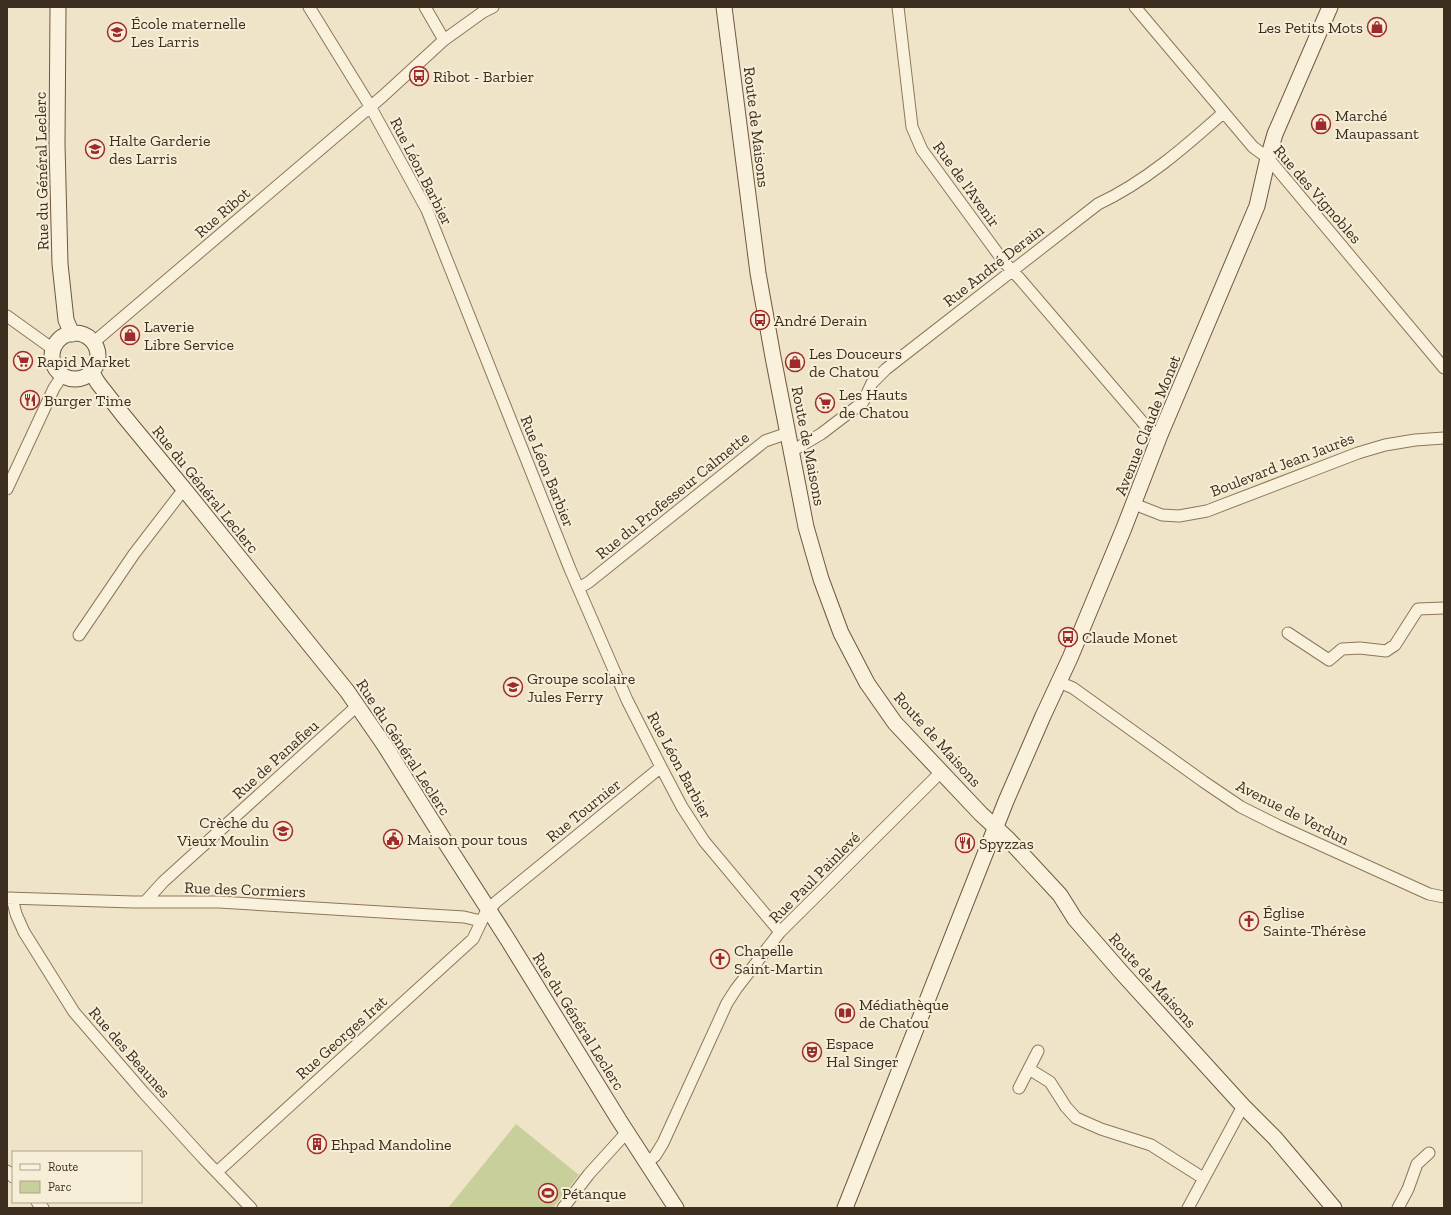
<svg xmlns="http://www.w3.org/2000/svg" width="1451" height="1215" font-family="'Zilla Slab',serif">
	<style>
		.park { fill: #c9cf9b }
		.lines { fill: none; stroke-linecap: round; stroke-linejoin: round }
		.street-casing { stroke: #8d765c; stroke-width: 13 }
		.secondary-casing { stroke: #6f573f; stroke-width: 17 }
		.street { stroke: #faf1dc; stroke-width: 11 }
		.secondary { stroke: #faf1dc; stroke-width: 15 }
		.labels { text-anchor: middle; stroke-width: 4; stroke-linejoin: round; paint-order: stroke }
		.poi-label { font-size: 16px; fill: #3d2e20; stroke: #f7eed8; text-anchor: start }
		.street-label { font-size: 16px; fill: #3d2e20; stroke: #f7eed8 }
	</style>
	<rect width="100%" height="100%" fill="#f0e4c8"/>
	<!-- park -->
	<path class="park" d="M516,1124L579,1175L553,1208H448Z"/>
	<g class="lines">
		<!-- street casing -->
		<g class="street-casing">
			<path id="street" d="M309,7L370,106L427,210L570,569L627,700L661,767L682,807L704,841L780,932
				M425,7L444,40
				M898,7L912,127L922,150L1004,262L1020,279L1139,418L1149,430L1160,435
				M1135,7L1253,147L1268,158L1444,368
				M7,316L53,349
				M94,342L383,96L444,40L483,12L493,7
				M792,451L821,434L863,402L872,383L886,369L1098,204C1145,182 1185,147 1223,113
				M7,489L54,388L62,376
				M1134,504L1162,515L1179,516L1207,511L1358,453L1385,445L1415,440L1444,438
				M579,588L589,582L765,441L788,433
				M1288,633L1329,660L1342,649L1360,648L1386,651L1395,645L1418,609L1444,608
				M79,635L134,554L184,489
				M1059,682L1073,688L1204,782L1241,807L1279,826L1429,894L1444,897
				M7,898L133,902H219L464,917L481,921
				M12,898L16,914L24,932L74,1012L144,1093L203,1158L251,1208
				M145,902L163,882L357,706
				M1029,1069L1050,1082L1066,1107L1076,1118L1101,1129L1151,1145L1203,1178
				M1019,1088L1038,1051
				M646,1163L655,1156L663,1143L727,1003L736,989L780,932L941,772
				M7,1171L13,1177
				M217,1172L473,939L485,914L496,902L661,767
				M37,1202L43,1208
				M563,1208L589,1174L627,1132
				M1188,1208L1243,1106
				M1398,1208L1408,1189L1417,1164L1429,1153"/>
		</g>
		<!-- secondary casing -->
		<g class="secondary-casing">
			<path id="secondary" d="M58,7L57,144L60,264L66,320L72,334
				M724,7L758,273L773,357L806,527L821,579L841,633L867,683L895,723L981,814L1008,839L1060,895L1075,919L1122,973L1243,1106L1275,1138L1334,1208
				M52 356a23 23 0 1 1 46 0a23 23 0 1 1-46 0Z
				M92,373L98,383L123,415L184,489L347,691L385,746L449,848L508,940L619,1120L676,1208
				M845,1208L1006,801L1043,716L1070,658L1124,528L1160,435L1257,206L1268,158L1275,134L1330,7"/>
		</g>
		<!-- street -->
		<use href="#street" class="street"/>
		<!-- secondary -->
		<use href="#secondary" class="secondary"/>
	</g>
	<!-- icons -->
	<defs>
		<g id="shop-ring" transform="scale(1)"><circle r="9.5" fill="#f7eed8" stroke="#9e2a2b" stroke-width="1.5"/><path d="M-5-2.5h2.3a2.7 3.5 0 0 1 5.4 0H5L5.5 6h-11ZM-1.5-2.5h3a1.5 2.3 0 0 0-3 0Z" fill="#9e2a2b"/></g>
		<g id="school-ring" transform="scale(1)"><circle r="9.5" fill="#f7eed8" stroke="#9e2a2b" stroke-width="1.5"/><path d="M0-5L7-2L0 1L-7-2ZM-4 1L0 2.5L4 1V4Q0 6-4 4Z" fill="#9e2a2b"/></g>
		<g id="bus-ring" transform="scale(1)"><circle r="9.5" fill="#f7eed8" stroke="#9e2a2b" stroke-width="1.5"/><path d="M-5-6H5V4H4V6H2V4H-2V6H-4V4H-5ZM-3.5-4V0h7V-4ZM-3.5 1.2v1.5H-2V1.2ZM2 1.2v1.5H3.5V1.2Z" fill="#9e2a2b"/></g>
		<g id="supermarket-ring" transform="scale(1)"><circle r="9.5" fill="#f7eed8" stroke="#9e2a2b" stroke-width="1.5"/><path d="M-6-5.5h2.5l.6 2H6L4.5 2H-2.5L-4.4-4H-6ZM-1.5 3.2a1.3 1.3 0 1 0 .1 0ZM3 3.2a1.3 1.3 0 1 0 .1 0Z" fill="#9e2a2b"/></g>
		<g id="restaurant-ring" transform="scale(1)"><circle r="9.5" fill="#f7eed8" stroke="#9e2a2b" stroke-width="1.5"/><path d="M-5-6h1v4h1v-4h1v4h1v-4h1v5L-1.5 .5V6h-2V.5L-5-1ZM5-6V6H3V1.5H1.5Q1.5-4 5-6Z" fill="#9e2a2b"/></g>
		<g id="civic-ring" transform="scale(1)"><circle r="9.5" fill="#f7eed8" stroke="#9e2a2b" stroke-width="1.5"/><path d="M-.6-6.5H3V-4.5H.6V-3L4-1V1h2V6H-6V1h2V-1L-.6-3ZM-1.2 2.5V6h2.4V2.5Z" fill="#9e2a2b"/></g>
		<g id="church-ring" transform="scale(1)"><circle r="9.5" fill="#f7eed8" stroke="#9e2a2b" stroke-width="1.5"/><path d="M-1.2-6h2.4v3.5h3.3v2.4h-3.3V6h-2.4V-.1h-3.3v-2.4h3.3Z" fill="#9e2a2b"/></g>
		<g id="library-ring" transform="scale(1)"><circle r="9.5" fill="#f7eed8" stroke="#9e2a2b" stroke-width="1.5"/><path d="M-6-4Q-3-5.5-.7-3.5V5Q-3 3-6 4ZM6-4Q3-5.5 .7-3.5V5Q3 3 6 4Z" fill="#9e2a2b"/></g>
		<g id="theatre-ring" transform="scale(1)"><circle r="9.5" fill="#f7eed8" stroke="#9e2a2b" stroke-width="1.5"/><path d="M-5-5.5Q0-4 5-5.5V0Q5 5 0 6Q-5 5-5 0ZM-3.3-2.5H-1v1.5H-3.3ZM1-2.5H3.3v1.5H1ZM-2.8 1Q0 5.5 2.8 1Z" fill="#9e2a2b"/></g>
		<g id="building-ring" transform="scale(1)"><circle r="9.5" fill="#f7eed8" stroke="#9e2a2b" stroke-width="1.5"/><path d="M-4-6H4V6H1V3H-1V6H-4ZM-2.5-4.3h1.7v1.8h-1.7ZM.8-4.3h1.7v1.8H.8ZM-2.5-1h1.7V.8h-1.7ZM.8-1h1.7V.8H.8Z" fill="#9e2a2b"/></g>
		<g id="stadium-ring" transform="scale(1)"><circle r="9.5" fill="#f7eed8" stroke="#9e2a2b" stroke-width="1.5"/><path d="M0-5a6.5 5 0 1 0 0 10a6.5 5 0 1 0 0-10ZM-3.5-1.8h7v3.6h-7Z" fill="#9e2a2b"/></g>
	</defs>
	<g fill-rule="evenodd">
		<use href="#shop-ring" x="1377" y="27"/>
		<use href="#school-ring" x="117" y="32"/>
		<use href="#bus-ring" x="419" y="76"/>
		<use href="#shop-ring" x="1321" y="124"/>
		<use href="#school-ring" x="95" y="149"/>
		<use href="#bus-ring" x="760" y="320"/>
		<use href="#shop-ring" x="130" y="335"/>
		<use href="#supermarket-ring" x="23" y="361"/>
		<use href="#shop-ring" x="795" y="362"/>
		<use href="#restaurant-ring" x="30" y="400"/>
		<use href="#supermarket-ring" x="825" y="403"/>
		<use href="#bus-ring" x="1068" y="637"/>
		<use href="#school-ring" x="513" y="687"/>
		<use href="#school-ring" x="283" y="831"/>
		<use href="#civic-ring" x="393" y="839"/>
		<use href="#restaurant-ring" x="965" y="843"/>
		<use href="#church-ring" x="1249" y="921"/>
		<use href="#church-ring" x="720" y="959"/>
		<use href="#library-ring" x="845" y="1013"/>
		<use href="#theatre-ring" x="812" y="1052"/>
		<use href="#building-ring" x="317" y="1144"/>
		<use href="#stadium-ring" x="548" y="1193"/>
	</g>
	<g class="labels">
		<!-- poi labels -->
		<g class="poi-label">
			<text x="131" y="29">École maternelle<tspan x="131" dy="18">Les Larris</tspan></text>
			<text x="1363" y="33" text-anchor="end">Les Petits Mots</text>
			<text x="433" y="82">Ribot - Barbier</text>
			<text x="1335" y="121">Marché<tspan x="1335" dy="18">Maupassant</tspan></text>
			<text x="109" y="146">Halte Garderie<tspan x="109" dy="18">des Larris</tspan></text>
			<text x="774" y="326">André Derain</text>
			<text x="144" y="332">Laverie<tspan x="144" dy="18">Libre Service</tspan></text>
			<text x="809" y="359">Les Douceurs<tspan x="809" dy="18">de Chatou</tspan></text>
			<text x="37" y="367">Rapid Market</text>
			<text x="839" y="400">Les Hauts<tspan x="839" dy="18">de Chatou</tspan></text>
			<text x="44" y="406">Burger Time</text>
			<text x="1082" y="643">Claude Monet</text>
			<text x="527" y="684">Groupe scolaire<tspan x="527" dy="18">Jules Ferry</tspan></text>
			<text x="269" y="828" text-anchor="end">Crèche du<tspan x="269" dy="18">Vieux Moulin</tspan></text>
			<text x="407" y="845">Maison pour tous</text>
			<text x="979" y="849">Spyzzas</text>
			<text x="1263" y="918">Église<tspan x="1263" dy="18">Sainte-Thérèse</tspan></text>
			<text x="734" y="956">Chapelle<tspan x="734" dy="18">Saint-Martin</tspan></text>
			<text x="859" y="1010">Médiathèque<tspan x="859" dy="18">de Chatou</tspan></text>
			<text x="826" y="1049">Espace<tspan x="826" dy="18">Hal Singer</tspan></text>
			<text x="331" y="1150">Ehpad Mandoline</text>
			<text x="562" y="1199">Pétanque</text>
		</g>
		<!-- street labels -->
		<g class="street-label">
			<text transform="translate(757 127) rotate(83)" y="6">Route de Maisons</text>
			<text transform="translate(41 171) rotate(-91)" y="6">Rue du Général Leclerc</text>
			<text transform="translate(422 171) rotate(63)" y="6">Rue Léon Barbier</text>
			<text transform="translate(967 184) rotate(54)" y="6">Rue de l'Avenir</text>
			<text transform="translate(1318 194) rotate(49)" y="6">Rue des Vignobles</text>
			<text transform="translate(222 212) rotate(-41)" y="6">Rue Ribot</text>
			<text transform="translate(993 265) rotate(-38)" y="6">Rue André Derain</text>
			<text transform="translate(1147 425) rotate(-68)" y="6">Avenue Claude Monet</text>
			<text transform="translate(809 446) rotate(79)" y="6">Route de Maisons</text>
			<text transform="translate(1282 464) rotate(-21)" y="6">Boulevard Jean Jaurès</text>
			<text transform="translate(548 471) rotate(68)" y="6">Rue Léon Barbier</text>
			<text transform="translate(206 489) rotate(51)" y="6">Rue du Général Leclerc</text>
			<text transform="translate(672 495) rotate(-39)" y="6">Rue du Professeur Calmette</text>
			<text transform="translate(938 739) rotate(48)" y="6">Route de Maisons</text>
			<text transform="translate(404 747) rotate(57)" y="6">Rue du Général Leclerc</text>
			<text transform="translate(275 759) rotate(-42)" y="6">Rue de Panafieu</text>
			<text transform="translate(680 765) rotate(62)" y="6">Rue Léon Barbier</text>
			<text transform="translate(583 810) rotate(-39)" y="6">Rue Tournier</text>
			<text transform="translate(1293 812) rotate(27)" y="6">Avenue de Verdun</text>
			<text transform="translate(814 877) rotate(-45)" y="6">Rue Paul Painlevé</text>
			<text transform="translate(245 889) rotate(2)" y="6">Rue des Cormiers</text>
			<text transform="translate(1153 980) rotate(48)" y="6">Route de Maisons</text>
			<text transform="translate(579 1021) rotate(58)" y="6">Rue du Général Leclerc</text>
			<text transform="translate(341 1037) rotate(-42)" y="6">Rue Georges Irat</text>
			<text transform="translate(130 1052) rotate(49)" y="6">Rue des Beaunes</text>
		</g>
	</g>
	<!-- border -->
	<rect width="1451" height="1215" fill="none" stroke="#3d2e20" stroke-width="16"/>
	<!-- legend -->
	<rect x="12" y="1151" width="130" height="52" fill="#f7eed8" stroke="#ada18e"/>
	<rect x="20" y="1164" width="20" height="6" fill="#faf1dc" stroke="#ada18e"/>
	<text x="48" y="1171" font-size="12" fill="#3d2e20">Route</text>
	<rect x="20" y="1181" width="20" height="12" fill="#c9cf9b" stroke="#ada18e"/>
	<text x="48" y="1191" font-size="12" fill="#3d2e20">Parc</text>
</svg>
